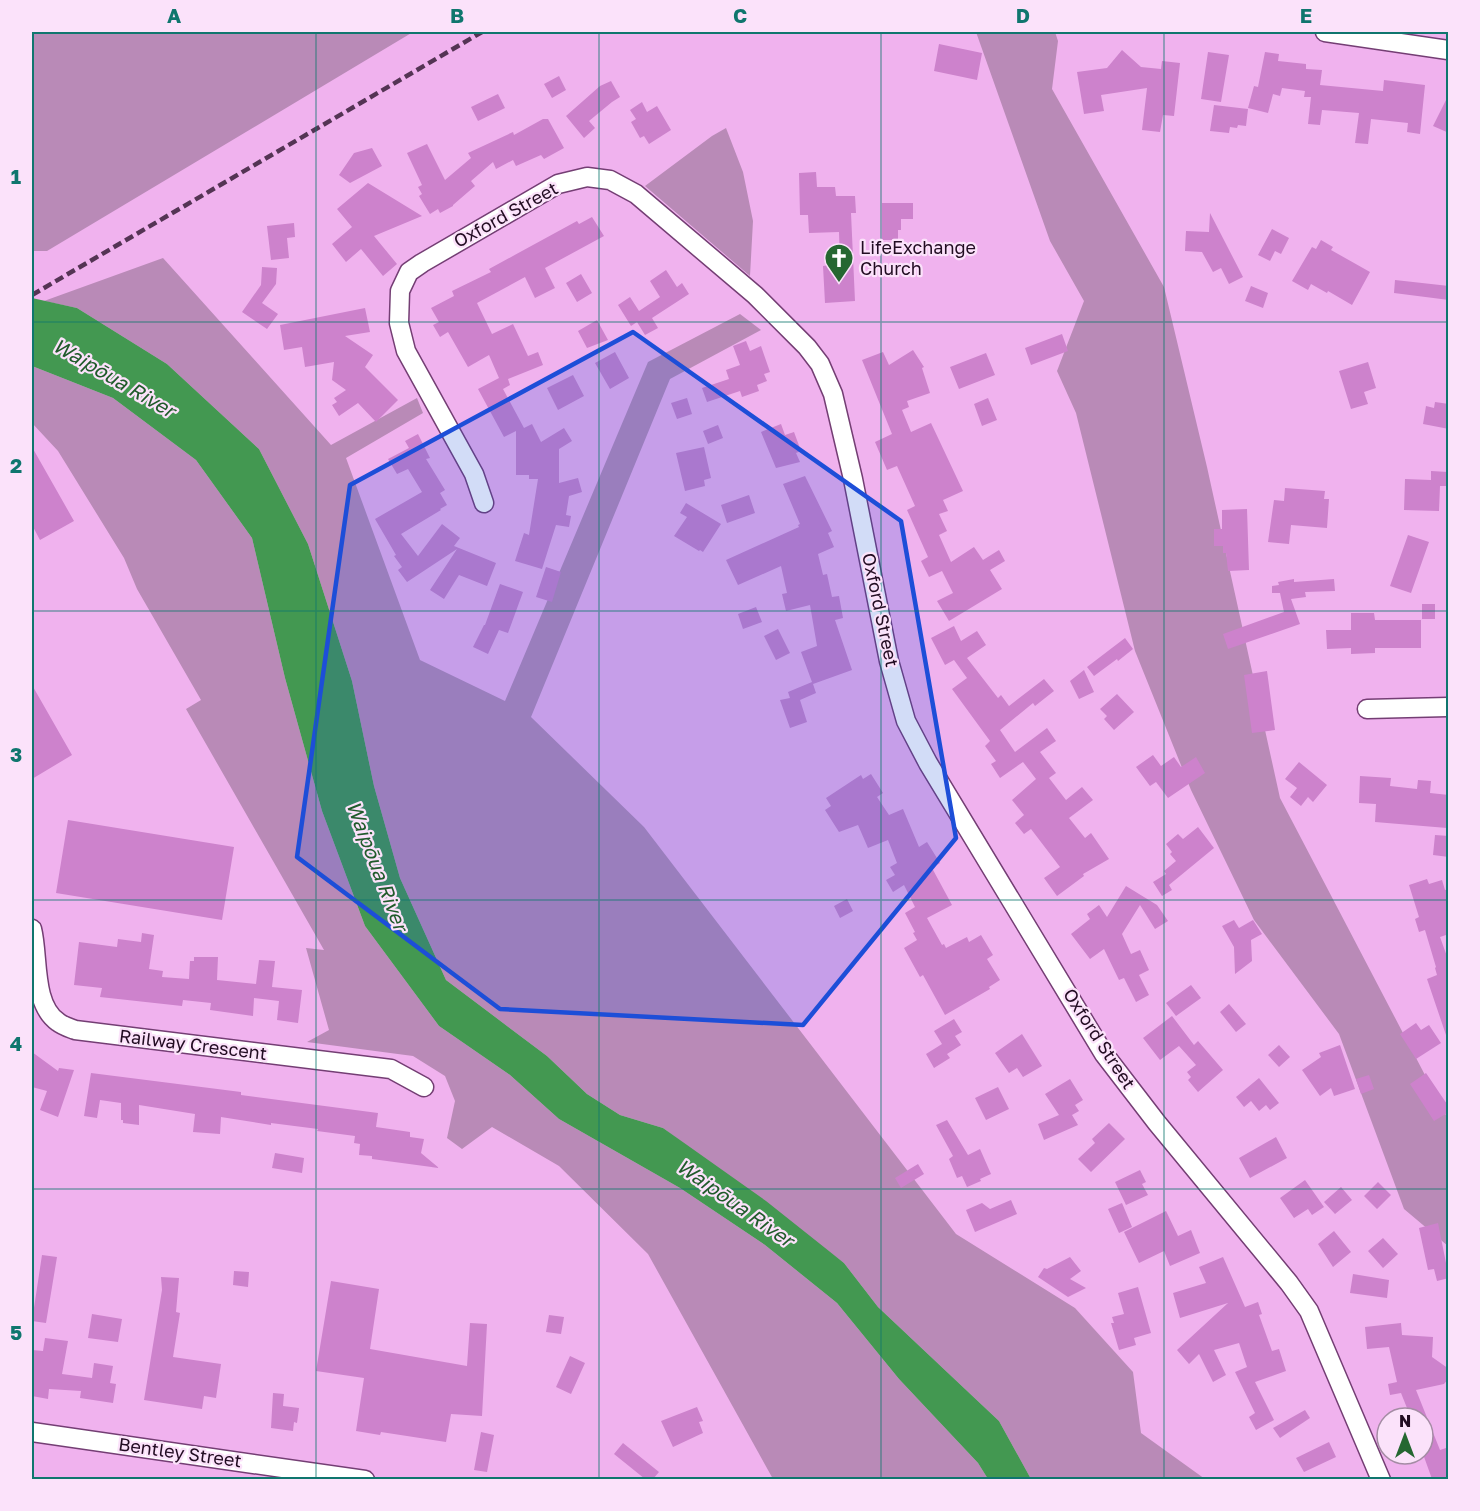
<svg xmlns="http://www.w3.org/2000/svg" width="1480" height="1511" font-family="'Golos Text',sans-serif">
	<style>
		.green { fill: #b98ab7 }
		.water { fill: #439851 }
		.building { fill: #cd82cc }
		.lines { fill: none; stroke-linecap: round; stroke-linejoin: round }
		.street-casing { stroke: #743e74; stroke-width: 21 }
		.street { stroke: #fff; stroke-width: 18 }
		.rail { stroke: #543454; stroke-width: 4.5; stroke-dasharray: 9 4.5; stroke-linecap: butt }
		.marked { fill: #1d4ed8; fill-opacity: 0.2; stroke: #1d4ed8; stroke-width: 4.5; stroke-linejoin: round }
		.grid { fill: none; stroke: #0f766e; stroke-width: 1.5; stroke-opacity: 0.55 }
		.labels { text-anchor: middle; stroke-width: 4.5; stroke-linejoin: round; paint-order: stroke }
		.street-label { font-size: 18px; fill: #220c22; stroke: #fbe2fa }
		.poi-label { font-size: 18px; fill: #220c22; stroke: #fbe2fa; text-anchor: start }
		.water-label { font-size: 20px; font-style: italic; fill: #205b2b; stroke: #fbe2fa }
		.neatline { fill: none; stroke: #0f766e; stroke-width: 2 }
		.grid-label { font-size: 20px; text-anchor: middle; font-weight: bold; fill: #0f766e }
	</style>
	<rect width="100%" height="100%" fill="#f0b2ee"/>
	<!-- green -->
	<path class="green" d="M32,32H413L47,251H32Z
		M976,32H1055L1058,41L1052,89L1164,287L1207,467L1280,798L1448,1119V1246L1404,1209L1339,1034L1254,920L1191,790L1135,651L1076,413L1057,371L1084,301L1050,241Z
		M726,128L743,172L753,221L750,276L645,186L712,136Z
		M163,258L331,445L417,398L423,413L346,458L420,660L505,701L648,362L740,314L761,330L670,379L531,717L644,827L956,1234L1075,1308L1133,1372L1141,1433L1205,1479H1031L999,1421L878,1307L844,1263L663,1128L620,1115L587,1094L547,1056L446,980L400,878L374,786L352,681L308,544L259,449L167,364L77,308L44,301Z
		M32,366L113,398L196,460L252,538L285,678L322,811L365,926L439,1026L510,1075L559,1119L680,1188L765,1245L837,1303L899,1379L978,1463L988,1479H773L648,1254L559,1166L492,1127L462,1149L447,1138L455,1101L445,1076L413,1056L307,1042L329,1030L306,948L324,950L186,709L201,700L137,589L124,558L58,451L32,423Z"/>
	<!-- water -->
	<path class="water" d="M32,298L77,308L167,364L259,449L308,544L352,681L374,786L400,878L446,980L547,1056L587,1094L620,1115L663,1128L766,1201L844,1263L878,1307L999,1421L1031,1479H988L978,1463L899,1379L837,1303L765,1245L680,1188L559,1119L510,1075L439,1026L365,926L322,811L285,678L252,538L196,460L113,398L32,366Z"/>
	<!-- building -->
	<path class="building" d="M939,44L982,53L977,80L934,71Z
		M1122,50L1141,67L1161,69L1162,61L1180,63L1174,116L1163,115L1160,132L1142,130L1147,88L1101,95L1104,111L1084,114L1077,72L1107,68Z
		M1208,52L1229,55L1221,102L1201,99Z
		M1265,52L1279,54L1278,61L1306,64V69L1322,70L1320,85L1383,91L1384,80L1425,85L1420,134L1407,132L1408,123L1371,119L1368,144L1355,143L1359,113L1322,110L1320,125L1308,124L1311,97H1304L1305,91L1282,88L1280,96L1273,94L1268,113L1248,108L1254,86L1258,87Z
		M559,76L566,90L552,98L544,84Z
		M611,81L620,97L612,102L589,121L595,128L584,138L566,116L600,86Z
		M498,94L505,108L478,121L471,107Z
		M1449,94V133L1433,126Z
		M642,102L647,112L657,106L671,130L649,144L644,136L640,138L631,122L636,119L630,110Z
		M1214,105L1248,109L1246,126L1238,125L1237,128L1230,127L1229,133L1210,131Z
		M543,119H548L564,148L544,159L541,155L516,166L513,160L496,169L493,162L471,181L475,186L453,205V206L440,213L438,209L430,214L419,196L422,194L418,187L422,185L407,153L427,144L445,180L471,158L468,153L513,132L514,135Z
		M372,148L382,166L350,183L339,175L354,153Z
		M816,172L817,187H835L836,196H855L856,213H851L855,301L825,303L823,266L840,264L839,232L809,233L808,215H800L799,173Z
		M368,183L422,216L374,236L397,264L383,276L361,249L346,262L332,244L352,227L337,209Z
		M882,203H913V219H901V230H898V240H882Z
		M1210,213L1243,277L1229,284L1221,268L1213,272L1202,252L1185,251L1186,231L1209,232Z
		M592,217L604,236L545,268L555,288L535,298L525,277L477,303L492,334L513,324L528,356L538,352L543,365L508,379L510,385L503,389L524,428L532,424L541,442L564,428L572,441L559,449V483L578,478L582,492L569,496L566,515L571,516L569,527L556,525L542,569L515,561L524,533L529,535L538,479H529V475H516V431L504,437L478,389L499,378L489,355L468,367L448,332L440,337L433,325L439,322L431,308L454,296L452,291L491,272L489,269L577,221L579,224Z
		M294,223L295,237L287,238L289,258L271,260L267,226Z
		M1272,229L1289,238L1281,254L1275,251L1270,261L1258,255Z
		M1321,240L1333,247L1331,250L1370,272L1352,305L1328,291L1327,293L1311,284L1308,290L1292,281L1312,247L1316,249Z
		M262,267L277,268L276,284L262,303L278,314L267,329L242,312L261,285Z
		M666,270L677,287L682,283L689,294L652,318L658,328L645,335L637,322L631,326L618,305L630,297L639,311L660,297L650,281Z
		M581,274L592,293L577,302L566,283Z
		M1395,280L1449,286V300L1394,293Z
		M1251,286L1268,293L1263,308L1245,301Z
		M365,308L370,332L345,336L373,355L365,367L398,400L376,422L358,403L339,416L332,405L337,402L334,398L346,390L332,380L334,362L305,367L302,347L284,350L280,325Z
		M597,320L608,340L587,348L578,331Z
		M1062,334L1068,351L1031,365L1025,348Z
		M746,341L750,351L761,346L770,372L764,374L767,381L757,385L759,391L742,397L740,391L707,402L702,388L729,379L726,370L740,365L733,346Z
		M913,350L924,367L922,368L930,393L907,401L909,407L902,410L911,432L931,423L963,491L943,500L948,511L939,514L947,531L939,535L951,562L974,547L983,560L999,550L1005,561L990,570L1002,589L949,621L937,601L953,593L942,571L929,577L921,561L928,557L907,510L915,506L897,466L887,470L875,442L892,434L862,360L883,352L889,365Z
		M615,352L629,378L610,389L595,363Z
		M986,353L995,375L959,389L950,367Z
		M1368,362L1376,388L1364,392L1368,404L1351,409L1339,371Z
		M573,375L584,396L558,410L547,388Z
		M687,398L692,414L677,419L671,403Z
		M988,398L997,420L982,426L974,404Z
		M1435,402L1449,404V429L1423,424L1426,406L1434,408Z
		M781,424L785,435L794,432L801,451L796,453L800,462L776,468L761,432Z
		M718,425L723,438L708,444L703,431Z
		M418,434L430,458L426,459L445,490L440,493L447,505L440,509L441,510L401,534L418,556L442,524L460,538L454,546L496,563L487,586L459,575L444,599L430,590L457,549L407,582L398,570L402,567L394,556L396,555L375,519L422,492L408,469L397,474L388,459L409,448L405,441Z
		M32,447L74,521L40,540L32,525Z
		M704,447L711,478L704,480L705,486L685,491L676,453Z
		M1431,471L1448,472V486H1440L1439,511L1404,510L1405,479L1431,480Z
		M805,476L832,531L828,533L834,547L818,554L823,575L827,574L832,597L839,596L843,618L835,620L852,670L813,684L816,693L800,700L807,722L790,728L780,700L790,698L788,692L812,682L801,652L817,646L810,605L786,611L782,594L787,593L781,566L738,585L726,560L799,527L798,525L800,524L783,484Z
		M1285,488L1325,491L1324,499H1329L1327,528L1291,525L1289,544L1268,542L1274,500L1284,501Z
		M749,495L755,513L727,523L721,505Z
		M686,503L721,524L703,552L700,550L699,551L674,536L687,517L680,513Z
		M1247,509L1249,570L1228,571L1226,553H1223V546H1214V529H1222V510Z
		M1408,535L1429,542L1411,593L1390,586Z
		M546,567L561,572L552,602L536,597Z
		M1294,579V582L1334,579L1335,591L1305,592L1306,597L1291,599L1300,624L1228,649L1223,634L1284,612L1280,593H1272V586L1279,585L1278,582Z
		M500,584L523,592L508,633L499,630L488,654L473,647L484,625H485Z
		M1422,604H1435V619H1422Z
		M756,607L762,622L743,629L738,614Z
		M1351,613H1374L1375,620H1421V648H1375V653L1351,654V648L1327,649L1326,630H1351Z
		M954,626L961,641L977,631L986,645L967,658L998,698L1001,695L1009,706L1044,679L1054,691L1035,706L1033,703L1000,730L1015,752L1047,728L1056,741L1040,752L1056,773L1049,778L1066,800L1082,787L1093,800L1069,818L1085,838L1091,833L1109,859L1083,874L1084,876L1057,896L1044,878L1060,867L1031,829L1024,834L1015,823L1024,815L1012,800L1036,779L1023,762L1000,778L991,764L996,761L985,746L990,741L952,689L967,678L954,660L945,665L931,638Z
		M778,629L790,653L776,660L764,636Z
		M1125,638L1133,649L1118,661L1117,659L1094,676L1087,667Z
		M1084,670L1094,692L1079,699L1070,681Z
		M1267,671L1275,730L1252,733L1244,675Z
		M32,685L72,755L32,779Z
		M1117,694L1134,712L1114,730L1104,719L1107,716L1100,709Z
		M1153,755L1161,766L1174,757L1181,767L1196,757L1205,773L1168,798L1156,782L1150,786L1136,767Z
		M1299,762L1327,785L1313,802L1308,797L1301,806L1290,797L1297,788L1285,779Z
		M871,774L883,793L877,797L889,815L903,809L919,847L927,842L940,863L932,868L952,905L927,918L942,945L944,944L946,948L967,937L969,942L981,935L993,955L987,959L1000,980L989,987L990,989L945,1015L923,975L920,977L904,948L917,940L913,933L915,932L905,913L915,907L904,885L893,892L886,880L895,875L890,867L897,863L888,840L868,848L858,825L839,832L825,810L831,806L826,798L861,775L863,779Z
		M1360,776L1391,778L1390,786L1417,789L1418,780L1431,781L1430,793L1449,795L1447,828L1375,822L1376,804L1359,803Z
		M68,820L234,847L222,920L56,893Z
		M1198,827L1214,848L1169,885L1172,890L1162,896L1153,882L1166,874L1164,871L1176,861L1170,854L1172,852L1166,844L1178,834L1183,839Z
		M1435,835L1449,836V857L1433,855Z
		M1427,879L1429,884L1442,880L1445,890L1449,889V934L1440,937L1449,962V1035H1446L1427,979L1437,975L1435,968L1436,967L1425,930L1419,932L1415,919L1419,917L1409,885Z
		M1126,886L1157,905L1168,921L1155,929L1140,905L1122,934L1131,954L1140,950L1149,970L1139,975L1149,995L1136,1002L1124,978L1119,980L1104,949L1090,959L1071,934L1090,919L1087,914L1099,905L1107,917Z
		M847,899L853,911L840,918L834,906Z
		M1234,920L1239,928L1253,920L1262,934L1251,940L1252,961L1235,974L1234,947L1222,926Z
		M142,933L154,935L149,969L163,971L162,977L189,979L190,961H194V957H218L217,980L256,984L259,960L275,961L272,987L302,990L298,1023L277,1020L279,1001L254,998L253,1016L210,1010L211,1003L183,1000L182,1006L100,997L102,988L74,985L79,942L117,947L118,939L141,942Z
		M1191,985L1201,998L1176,1016L1166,1003Z
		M1229,1004L1246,1024L1236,1032L1220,1012Z
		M1172,1016L1194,1045L1198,1041L1223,1070L1198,1092L1188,1080L1191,1077L1187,1072L1196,1065L1179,1046L1160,1060L1143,1038Z
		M954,1019L962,1032L955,1036L961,1045L947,1054L950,1058L934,1068L926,1054L942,1044L934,1031Z
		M1416,1023L1421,1030L1429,1025L1441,1043L1416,1059L1400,1034Z
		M1022,1034L1042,1066L1023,1077L1017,1068L1009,1073L995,1053Z
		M1279,1045L1290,1057L1279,1067L1268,1055Z
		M1340,1045L1355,1089L1334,1096L1331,1088L1320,1096L1302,1070L1321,1057L1319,1053Z
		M32,1052L58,1071L59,1068L74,1070L58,1117L40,1110L47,1091L32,1087Z
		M91,1073L241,1092V1095L378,1113L376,1127L410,1132V1137L424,1139L421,1153L439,1168L372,1159V1156L359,1155L360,1144L354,1143L355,1136L317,1131L318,1129L271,1123V1125L221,1117L220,1134L193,1132L195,1114L139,1105V1125L123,1123V1120H121V1103L100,1100L97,1118L84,1116Z
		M1426,1073L1449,1107V1112L1434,1121L1410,1084Z
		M1369,1075L1374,1089L1361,1094L1356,1079Z
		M1259,1078L1279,1103L1270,1110L1266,1105L1259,1111L1251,1101L1244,1107L1236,1097Z
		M1070,1079L1083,1100L1075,1105L1079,1111L1072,1115L1078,1125L1044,1140L1038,1124L1059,1115L1045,1094Z
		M998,1087L1009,1109L986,1120L975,1098Z
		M947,1120L968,1155L980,1149L991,1174L980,1179L981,1181L967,1187L962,1176L957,1178L949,1159L953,1156L936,1125Z
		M1109,1123L1125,1139L1091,1172L1078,1159L1095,1143L1092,1139Z
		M1276,1137L1287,1158L1250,1178L1239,1158Z
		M275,1153L304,1158L302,1173L272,1168Z
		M918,1164L924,1174L901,1188L895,1178Z
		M1140,1170L1146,1182L1142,1184L1148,1195L1126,1205L1115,1182Z
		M1305,1180L1324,1207L1312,1215L1308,1209L1294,1218L1280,1198Z
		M1378,1182L1391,1195L1377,1209L1364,1196Z
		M1341,1187L1352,1200L1335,1214L1324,1202Z
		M1011,1200L1017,1214L975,1232L966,1210L982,1203L990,1209Z
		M1122,1203L1132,1227L1119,1233L1108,1209Z
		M1166,1211L1178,1236L1191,1230L1200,1253L1170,1266L1164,1251L1139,1263L1124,1232Z
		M1438,1223L1449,1278L1437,1281L1434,1269L1428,1270L1419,1228Z
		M1334,1231L1351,1252L1333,1267L1318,1244Z
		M1383,1238L1398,1254L1383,1268L1368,1251Z
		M42,1255L57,1257L46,1323L32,1321Z
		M1070,1257L1081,1271L1070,1279L1086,1288L1068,1297L1038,1277L1044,1268L1047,1269Z
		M1223,1257L1245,1307L1258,1302L1262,1314L1259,1315L1272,1351L1279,1349L1286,1371L1255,1382L1274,1420L1256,1430L1249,1417L1255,1413L1235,1372L1247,1367L1239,1343L1214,1350L1226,1375L1213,1382L1199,1354L1189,1364L1177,1350L1228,1303L1180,1318L1173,1293L1206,1283L1199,1267Z
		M234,1271L249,1272L248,1287L233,1285Z
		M1353,1274L1389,1280L1387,1298L1350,1293Z
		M161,1277L179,1278L176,1312L180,1313L173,1357L221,1364L216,1398L204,1396L202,1409L144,1400L162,1290Z
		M331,1281L379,1289L370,1349L467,1366L470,1323L487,1324L482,1416L451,1414L446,1442L381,1432L380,1435L356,1431L364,1378L316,1371Z
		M1138,1287L1151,1333L1134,1338L1136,1345L1119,1350L1111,1323H1114L1112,1317L1124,1314L1118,1293Z
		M92,1314L122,1319L118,1342L88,1338Z
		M549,1315L564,1317L561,1334L546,1332Z
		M1401,1323L1402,1335L1433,1337L1432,1357L1449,1369V1378L1444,1384L1416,1390L1440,1450L1449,1447V1478L1443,1479H1432L1423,1454V1418H1411L1401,1393L1390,1395L1388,1384L1397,1382L1389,1347L1367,1349L1365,1327Z
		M45,1338L68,1341L62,1374L92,1378L94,1363L113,1366L110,1383L116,1384L113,1403L80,1398L81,1391L49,1389L48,1399L32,1396V1350L43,1351Z
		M570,1356L585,1363L571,1394L556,1387Z
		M273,1393L284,1394L283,1406L299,1408L297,1423L294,1422L293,1431L271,1428Z
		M697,1407L703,1421L699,1422L703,1433L673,1447L661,1421Z
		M1305,1410L1310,1418L1280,1438L1273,1428Z
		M481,1432L494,1435L487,1472L474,1470Z
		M1329,1442L1336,1457L1304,1472L1296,1458Z
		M623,1443L659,1472L653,1479H645L614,1454Z"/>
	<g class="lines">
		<!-- street casing -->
		<g class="street-casing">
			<path id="street" d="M1325,32L1448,50
				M484,503L474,474L406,351L399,323L400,291L409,272L422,263L558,184L587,177L610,180L636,194L755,295L807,347L820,364L833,394L853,479L889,661L906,721L928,763L1104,1054L1157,1123L1289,1283L1309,1311L1381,1480
				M1367,709L1448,707
				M32,929C39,956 32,1004 58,1022C63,1026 70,1028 75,1030L391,1069L424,1087
				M32,1432L365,1480"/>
		</g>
		<!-- street -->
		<use href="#street" class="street"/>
		<!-- rail -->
		<path class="rail" d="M32,295L482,32"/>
	</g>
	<!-- marked area -->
	<path class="marked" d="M633,332L901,521L956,838L803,1025L500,1009L297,857L350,485Z"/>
	<!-- grid -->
	<path class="grid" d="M316,32V1480M599,32V1480M881,32V1480M1164,32V1480M32,322H1448M32,611H1448M32,900H1448M32,1189H1448"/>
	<!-- icons -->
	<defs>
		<g id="church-pin" transform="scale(1.5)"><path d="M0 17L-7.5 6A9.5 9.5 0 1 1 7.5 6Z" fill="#256731" stroke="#fbe2fa"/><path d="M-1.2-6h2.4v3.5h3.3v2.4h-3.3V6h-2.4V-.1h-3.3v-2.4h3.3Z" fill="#fff"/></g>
	</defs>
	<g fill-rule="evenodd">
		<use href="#church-pin" x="839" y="258"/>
	</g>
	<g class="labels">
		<!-- street labels -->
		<g class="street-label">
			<text transform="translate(506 215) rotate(-29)" y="6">Oxford Street</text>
			<text transform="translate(880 610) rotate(78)" y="6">Oxford Street</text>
			<text transform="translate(1099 1039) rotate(57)" y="6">Oxford Street</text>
			<text transform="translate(193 1045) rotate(7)" y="6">Railway Crescent</text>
			<text transform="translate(180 1453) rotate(8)" y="6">Bentley Street</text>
		</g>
		<!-- poi labels -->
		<g class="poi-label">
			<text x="860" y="254">LifeExchange<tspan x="860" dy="21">Church</tspan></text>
		</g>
		<!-- water labels -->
		<g class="water-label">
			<text transform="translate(114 378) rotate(30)" y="7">Waipōua River</text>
			<text transform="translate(377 866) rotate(69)" y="7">Waipōua River</text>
			<text transform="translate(735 1203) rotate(35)" y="7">Waipōua River</text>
		</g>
	</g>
	<!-- border -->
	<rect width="1480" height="1511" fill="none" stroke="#fbe2fa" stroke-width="66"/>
	<!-- north arrow -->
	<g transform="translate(1405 1436)"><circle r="28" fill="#fbe2fa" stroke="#a48ca4" stroke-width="1.5"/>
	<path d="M0-4.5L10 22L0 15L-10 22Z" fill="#256731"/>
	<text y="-9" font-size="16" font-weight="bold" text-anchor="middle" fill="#220c22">N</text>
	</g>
	<rect x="33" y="33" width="1414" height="1445" class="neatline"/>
	<g class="grid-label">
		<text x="174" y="23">A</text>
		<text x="457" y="23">B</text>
		<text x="740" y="23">C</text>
		<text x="1023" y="23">D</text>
		<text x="1306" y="23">E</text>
		<text x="16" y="184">1</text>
		<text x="16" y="473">2</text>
		<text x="16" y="762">3</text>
		<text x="16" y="1051">4</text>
		<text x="16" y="1340">5</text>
	</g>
</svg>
